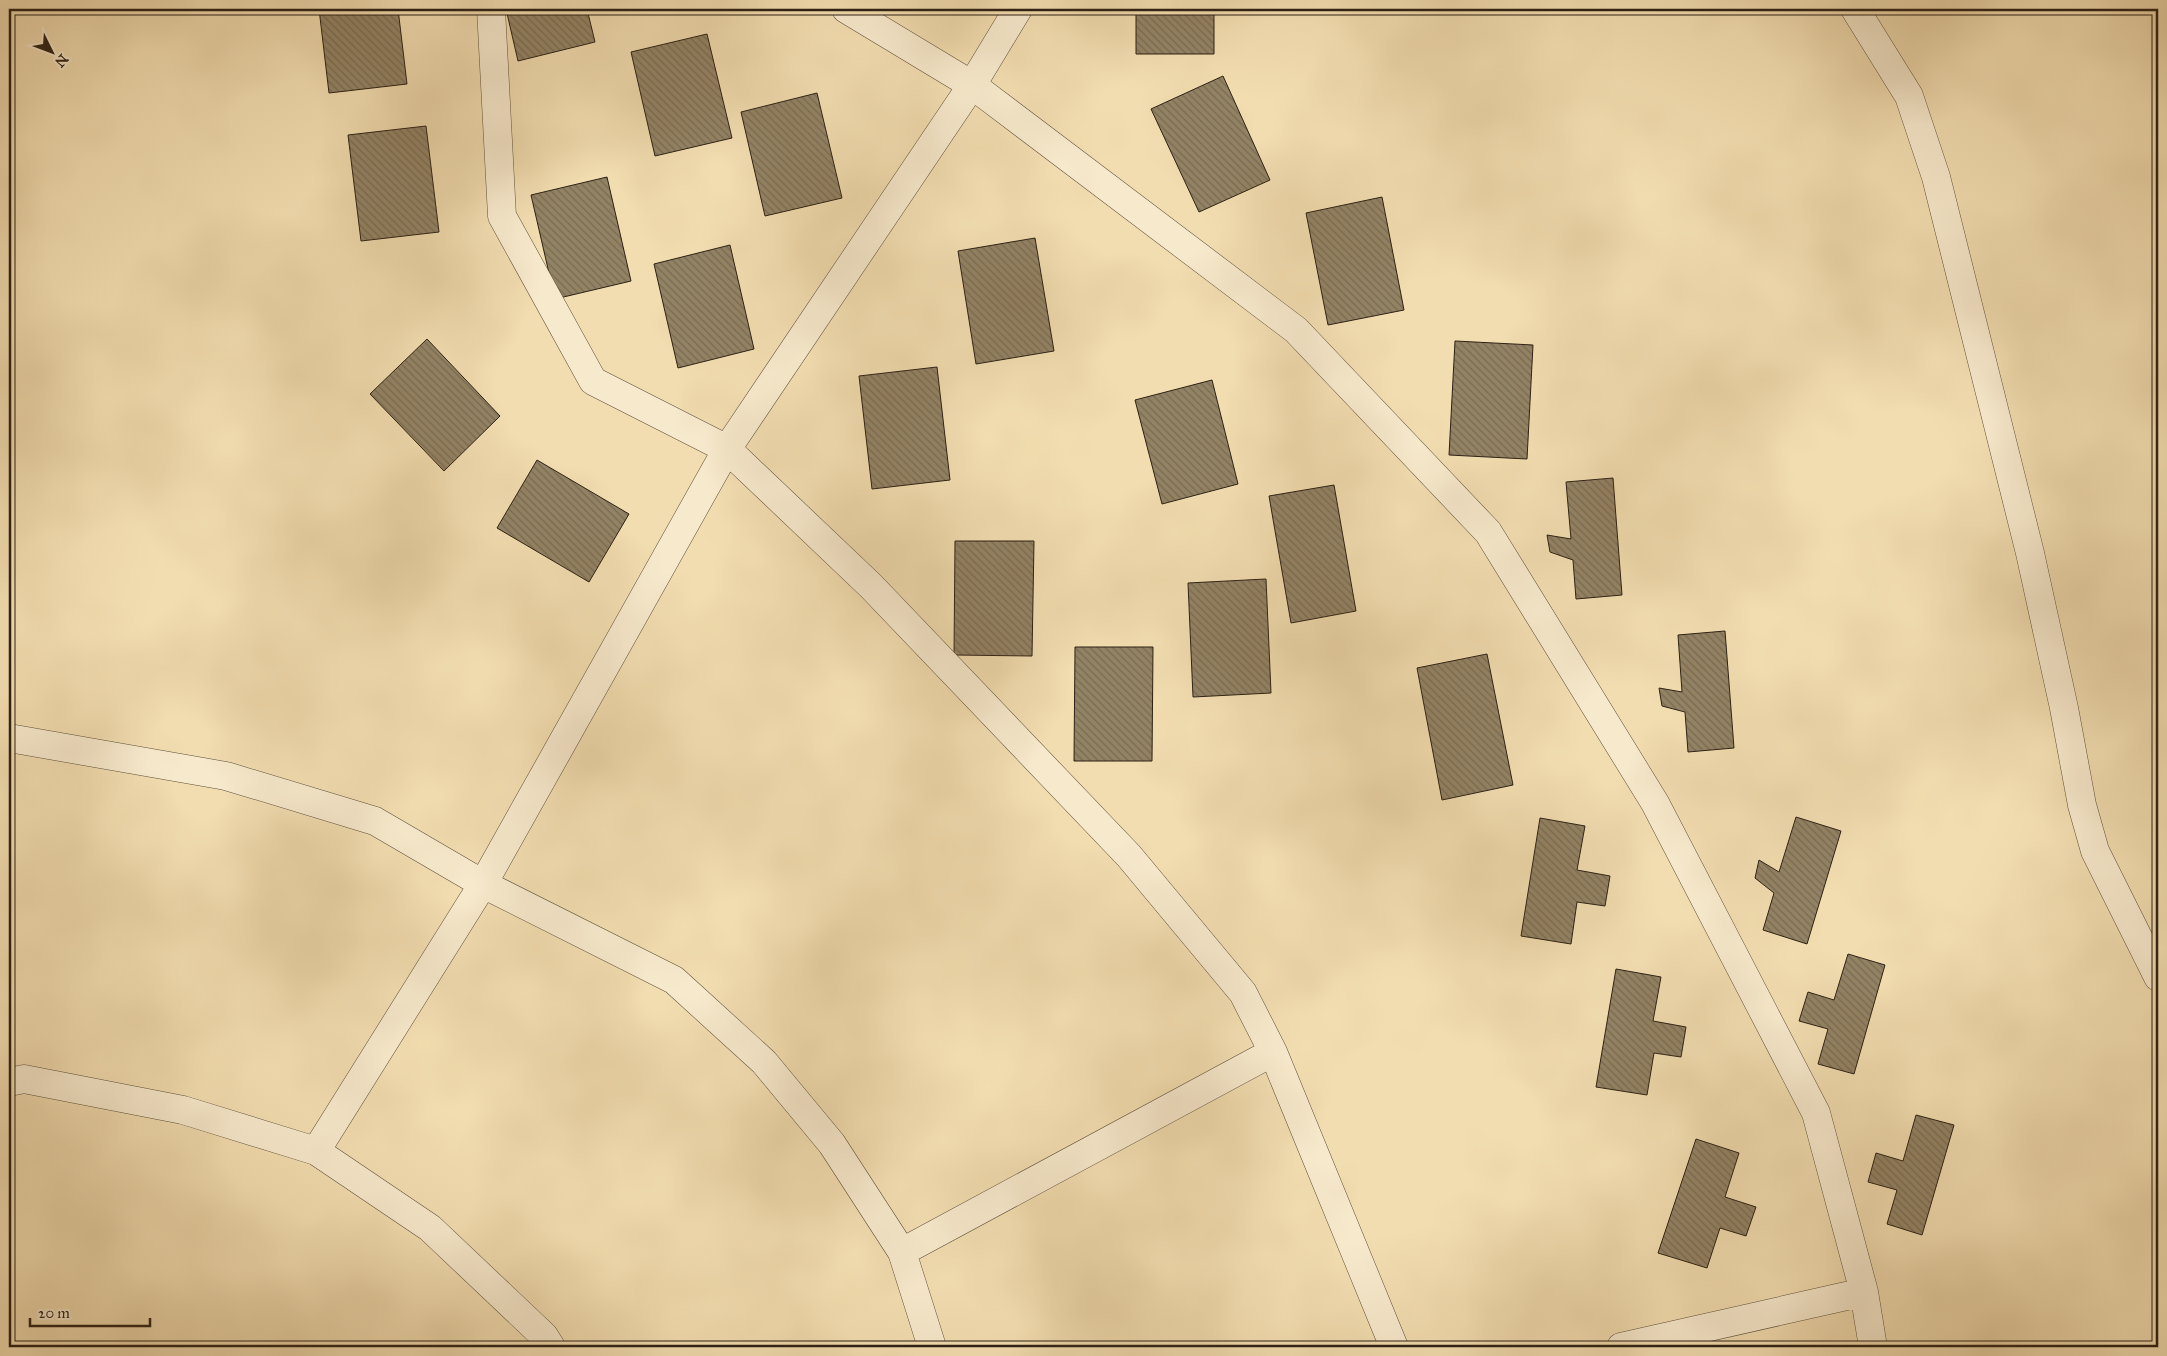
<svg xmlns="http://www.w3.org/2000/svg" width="2167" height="1356" font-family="'IM FELL Great Primer',serif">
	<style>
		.building { fill: url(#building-back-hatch); stroke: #2c2114 }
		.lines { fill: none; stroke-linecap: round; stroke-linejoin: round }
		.minor-casing { stroke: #5e503b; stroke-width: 29 }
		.minor { stroke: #f7e9cc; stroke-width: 28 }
	</style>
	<defs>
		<pattern id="building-back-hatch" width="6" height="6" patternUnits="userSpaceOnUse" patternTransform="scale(1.25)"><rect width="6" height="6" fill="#938365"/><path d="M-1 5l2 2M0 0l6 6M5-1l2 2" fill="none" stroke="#786b52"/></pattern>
	</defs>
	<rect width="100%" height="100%" fill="#f2ddb0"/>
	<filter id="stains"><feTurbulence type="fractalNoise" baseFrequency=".004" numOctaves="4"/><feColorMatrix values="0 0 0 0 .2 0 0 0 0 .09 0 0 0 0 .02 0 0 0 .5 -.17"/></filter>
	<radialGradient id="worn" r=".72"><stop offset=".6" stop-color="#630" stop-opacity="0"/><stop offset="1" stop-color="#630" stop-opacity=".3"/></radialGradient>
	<!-- building -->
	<path class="building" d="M319,9H398L407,84L329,93Z
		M506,9H587L595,42L518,61Z
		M1136,9H1214V54H1136Z
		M707,34L732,138L655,156L631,52Z
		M1223,76L1270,180L1199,212L1151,109Z
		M817,93L842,198L765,216L741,112Z
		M426,126L439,232L361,241L348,135Z
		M607,177L631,281L555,299L531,195Z
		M1382,197L1404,310L1328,325L1306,213Z
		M1035,238L1054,351L976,364L958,251Z
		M730,245L754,349L678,368L654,264Z
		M427,339L500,416L444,471L370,394Z
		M1455,341L1533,345L1527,459L1449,455Z
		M937,367L950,480L872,489L859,376Z
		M1212,380L1238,484L1162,504L1135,400Z
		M537,460L629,514L589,582L497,528Z
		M1613,478L1622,595L1576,599L1573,560L1550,552L1547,535L1571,539L1566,482Z
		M1334,485L1356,611L1291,623L1269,496Z
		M955,541H1034L1032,656L954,655Z
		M1266,579L1271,693L1193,697L1188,583Z
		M1725,631L1734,748L1688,752L1685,712L1662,706L1659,688L1682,692L1678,635Z
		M1075,647H1153L1152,761H1074Z
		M1487,654L1513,785L1442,800L1417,668Z
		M1796,817L1841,831L1807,944L1763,930L1774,893L1755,878L1759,860L1779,872Z
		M1540,818L1585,826L1577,870L1610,876L1605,906L1577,902L1571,944L1521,936Z
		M1848,954L1885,965L1854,1074L1818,1064L1828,1029L1799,1021L1808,992L1834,1000Z
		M1616,969L1661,977L1653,1021L1686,1027L1681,1057L1654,1053L1647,1095L1596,1087Z
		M1916,1115L1954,1125L1922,1235L1887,1224L1897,1190L1868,1182L1876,1153L1903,1161Z
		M1696,1139L1739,1153L1725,1197L1756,1207L1746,1236L1720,1228L1707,1268L1658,1253Z"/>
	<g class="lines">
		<!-- minor casing -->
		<g class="minor-casing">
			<path id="minor" d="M491,9L502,216L593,381L727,449L871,586L1129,856L1243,993L1273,1052L1394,1347
				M846,9L972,85L1296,330L1488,532L1655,803L1816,1113L1864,1292L1873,1347
				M1855,9L1909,96L1936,177L2030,553L2064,708L2082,805L2095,851L2158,977
				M9,738L226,776L375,821L483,884L674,980L764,1062L832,1144L902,1252L932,1347
				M9,1082L24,1079L183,1110L316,1151L430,1228L544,1336L551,1347
				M316,1151L483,884L727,449L972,85L1018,9
				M902,1252L1273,1052
				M1621,1347L1864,1292"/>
		</g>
		<!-- minor -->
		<use href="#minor" class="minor"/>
	</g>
	<!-- margin -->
	<rect width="2167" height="1356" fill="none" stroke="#f2ddb0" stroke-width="30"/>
	<rect x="10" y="10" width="2147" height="1336" fill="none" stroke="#2c2114" stroke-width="2.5"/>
	<rect x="15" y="15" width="2137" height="1326" fill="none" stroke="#2c2114"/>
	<!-- north arrow -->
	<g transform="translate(52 52) rotate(132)" stroke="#f7e9cc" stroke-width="4" paint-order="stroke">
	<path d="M0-4L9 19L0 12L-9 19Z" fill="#2c2114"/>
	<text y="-8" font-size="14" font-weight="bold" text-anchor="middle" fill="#2c2114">N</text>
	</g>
	<!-- scale -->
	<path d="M30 1318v8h120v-8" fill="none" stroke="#2c2114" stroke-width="2.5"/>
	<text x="38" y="1318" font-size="15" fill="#2c2114" stroke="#f7e9cc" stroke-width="4" paint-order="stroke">20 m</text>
	<rect width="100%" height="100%" filter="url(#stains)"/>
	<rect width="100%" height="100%" fill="url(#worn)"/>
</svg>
